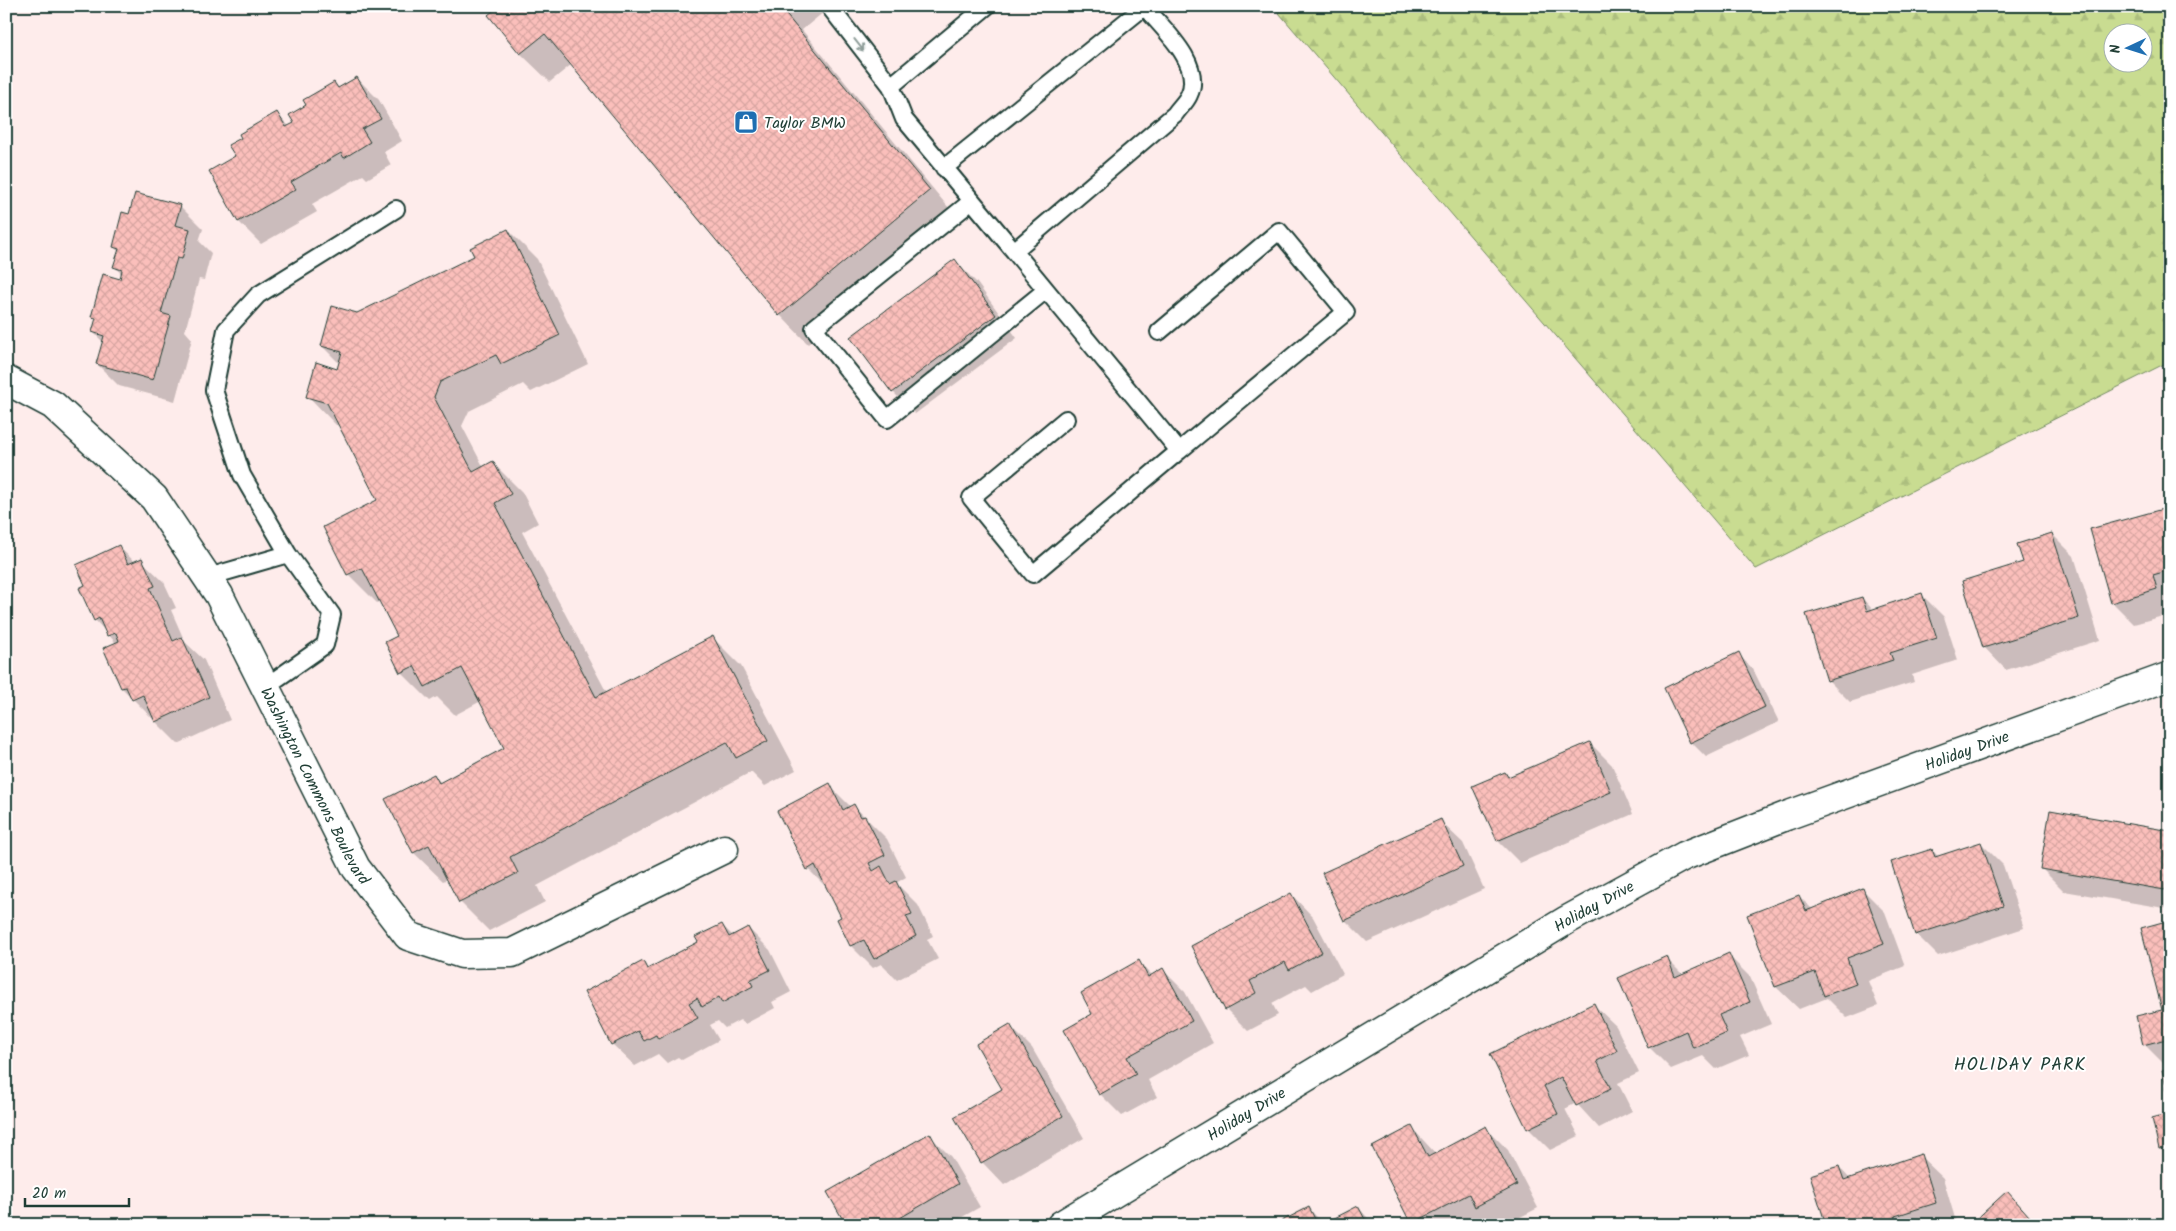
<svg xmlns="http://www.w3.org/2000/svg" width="2176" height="1231" font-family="Kalam,sans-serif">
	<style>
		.forest { fill: url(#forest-firs); stroke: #748c62; fill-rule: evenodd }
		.shadow { fill: #0003 }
		.building { fill: url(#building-cross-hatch); stroke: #1f3d34 }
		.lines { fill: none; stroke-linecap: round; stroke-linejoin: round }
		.lane-casing { stroke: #1f3d34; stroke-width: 20 }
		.street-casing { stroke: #1f3d34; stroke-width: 31 }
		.lane { stroke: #fff; stroke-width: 16 }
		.street { stroke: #fff; stroke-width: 28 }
		.oneway { stroke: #8f9e9a }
		.labels { text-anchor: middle; stroke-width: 4; stroke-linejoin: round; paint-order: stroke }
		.poi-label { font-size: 16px; fill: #1f3d34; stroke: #fff; text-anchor: start }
		.street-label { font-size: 16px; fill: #1f3d34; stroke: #fff }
		.neighbourhood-label { font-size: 18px; letter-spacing: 1px; fill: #1f3d34; stroke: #fff }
	</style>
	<defs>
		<pattern id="forest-firs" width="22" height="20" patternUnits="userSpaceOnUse" patternTransform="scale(1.25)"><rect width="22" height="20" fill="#c9dc91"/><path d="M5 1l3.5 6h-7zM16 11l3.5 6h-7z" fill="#acbe7e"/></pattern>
		<pattern id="building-cross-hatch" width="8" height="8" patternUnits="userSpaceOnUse" patternTransform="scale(1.25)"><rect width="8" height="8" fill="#fbbfbb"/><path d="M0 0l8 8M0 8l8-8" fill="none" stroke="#d7a5a1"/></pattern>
	</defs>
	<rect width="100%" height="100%" fill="#feeceb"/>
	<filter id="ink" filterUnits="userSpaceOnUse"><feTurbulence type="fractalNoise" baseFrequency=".02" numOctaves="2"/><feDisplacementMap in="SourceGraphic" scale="10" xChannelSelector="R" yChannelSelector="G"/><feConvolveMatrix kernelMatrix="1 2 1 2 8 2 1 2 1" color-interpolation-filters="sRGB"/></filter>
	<g filter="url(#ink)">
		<!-- forest -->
		<path class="forest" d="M1273,6H2170V361L1756,569ZM2114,32H2144V62H2114Z"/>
		<!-- shadow -->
		<path class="shadow" d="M501,6H831L802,30L958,219L808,344L780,315L572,64L550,82L521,54L490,15Z
			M357,78L379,100L402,141L384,152L391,165L367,179L363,175L312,204L317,212L261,244L239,222L211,171L236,156L277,114L290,127L296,123L308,106L334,84L339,89Z
			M180,206L203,229L199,241L211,253L204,280L199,279L185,331L192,339L175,401L119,386L97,364L103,342L93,332L97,320L93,316L121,280L122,275L115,267L119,252L114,247L129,216Z
			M508,230L537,259L588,364L531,392L523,384L469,411L462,426L484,468L493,463L522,492L538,523L522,532L607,693L712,637L741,666L796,770L765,786L751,772L537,886L545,902L489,931L460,902L448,879L443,881L414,853L387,800L434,775L441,783L506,749L481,701L455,715L437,697L430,701L401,672L398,636L380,601L377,603L348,574L378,501L341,426L336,425L308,396L338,370L340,364L322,346L358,314L476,257Z
			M955,261L977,283L1017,338L915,414L893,392Z
			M2170,508V614L2134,624L2112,602Z
			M2052,534L2074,556L2100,640L2006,670L1984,647L2024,562Z
			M119,547L135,562L141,560L164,582L176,608L171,610L185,642L204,660L230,720L178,744L122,688L116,643L95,620L86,586Z
			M1922,595L1944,617L1958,660L1912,675L1914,682L1850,702L1828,680L1862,598L1873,610Z
			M1738,654L1753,669L1779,722L1706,757L1691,742Z
			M1590,743L1612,765L1633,814L1520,863L1498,841L1505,773L1510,778Z
			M829,785L851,807L854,806L887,839L906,877L896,883L918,905L933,936L927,939L938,959L897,980L881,964L873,968L851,946L838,920L843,918L829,890L808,869Z
			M1440,821L1463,843L1484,889L1367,942L1345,920Z
			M2170,832V909L2064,891L2042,869Z
			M1981,843L2003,865L2024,928L1938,956L1916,934L1932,850L1939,857Z
			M1863,890L1885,912L1905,966L1868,981L1878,1006L1847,1018L1827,998L1799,1009L1776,987L1749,916L1799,896L1813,910Z
			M1291,894L1313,917L1343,974L1312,991L1306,985L1272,1003L1278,1015L1248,1031L1226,1009Z
			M2170,922V1066H2166L2144,1044L2163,1011Z
			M722,925L733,936L748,928L770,950L791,992L772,1002L775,1008L745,1024L740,1020L725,1028L718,1021L710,1025L719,1040L682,1060L678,1057L667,1063L658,1054L635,1066L612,1044L642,962L649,970L699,943Z
			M1728,955L1750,977L1771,1024L1740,1037L1749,1055L1716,1069L1703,1056L1671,1069L1649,1047L1666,958L1683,975Z
			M1139,962L1153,976L1163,970L1185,992L1213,1043L1148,1080L1157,1097L1122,1116L1100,1094L1065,1031L1094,1015Z
			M1593,1004L1616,1026L1639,1073L1618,1083L1632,1111L1599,1128L1576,1103L1565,1109L1579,1136L1550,1150L1528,1128L1492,1054Z
			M1010,1026L1032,1048L1084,1138L1004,1185L982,1162L1004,1090Z
			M2170,1114V1158L2160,1149Z
			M1412,1128L1436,1154L1486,1128L1508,1150L1538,1208L1505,1225H1495L1488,1218L1475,1225H1414L1374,1148Z
			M929,1135L951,1157L980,1207L948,1225H847Z
			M1920,1156L1943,1178L1957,1225H1827L1839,1167L1850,1179Z
			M1358,1207L1374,1225H1277L1309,1209L1324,1224Z"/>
		<!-- building -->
		<path class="building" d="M499,6H779L930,190L779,316L545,34L520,54L488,15Z
			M357,77L381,119L362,129L370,142L344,158L341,153L291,182L296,189L238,222L209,171L235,156L228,145L241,138L239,134L277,112L286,127L294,123L289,115L306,105L303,100L334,82L338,88Z
			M135,193L181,205L175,225L190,229L182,259L177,258L161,313L171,316L153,380L96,364L104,336L92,332L96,318L91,317L103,274L120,279L122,270L113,267L119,249L113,247L122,212L129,214Z
			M508,229L560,335L501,364L496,355L440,382L434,397L473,472L493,461L511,494L495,503L596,697L713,636L768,741L736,758L727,742L510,857L518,873L459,903L429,845L413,853L385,799L434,774L439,783L504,748L462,668L425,687L414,666L400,673L385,642L397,636L362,568L347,575L323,527L377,500L327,403L306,397L316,362L337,369L342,352L321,346L332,306L357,313L474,256L470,248Z
			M955,259L996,315L892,393L850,337Z
			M2170,507V570L2153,575L2157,589L2111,603L2090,529Z
			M2052,533L2079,618L1983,648L1962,581L2023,562L2017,544Z
			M119,545L128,564L142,558L155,586L150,588L173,641L182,637L209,697L155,722L143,695L132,700L126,687L121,688L103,648L119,641L116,633L107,636L99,618L94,621L79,588L85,585L76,565Z
			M1922,593L1937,638L1890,653L1893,660L1827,681L1806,614L1862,597L1867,611Z
			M1739,652L1765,707L1690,743L1664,688Z
			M1590,742L1611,792L1497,841L1472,786L1505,772L1508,777Z
			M830,783L843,810L854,804L861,817L865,816L885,855L869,863L873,871L881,866L890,884L896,881L912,914L906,916L916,936L874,959L864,940L850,946L837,919L841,917L815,865L807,870L777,811Z
			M2050,810L2170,831V859L2165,890L2040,869Z
			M1441,819L1463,866L1344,921L1322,873Z
			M1981,842L2003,906L1915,935L1891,862L1932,849L1935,857Z
			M1863,888L1884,944L1847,958L1856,984L1824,996L1815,972L1775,987L1747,915L1799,895L1806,911Z
			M1291,893L1322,952L1289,970L1285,962L1250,981L1256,993L1225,1010L1191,946Z
			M2170,920V1038L2143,1045L2136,1016L2162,1010L2141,928Z
			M722,924L729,937L748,927L770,970L750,980L753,986L722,1003L719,997L702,1007L697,998L689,1003L698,1018L658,1039L656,1035L644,1041L638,1031L611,1045L584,992L643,961L647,969L698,942L695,937Z
			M1729,953L1750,1002L1719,1015L1727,1033L1693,1048L1686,1031L1648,1048L1618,978L1667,956L1675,977Z
			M1139,960L1148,977L1163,968L1192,1021L1127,1057L1136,1074L1099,1095L1064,1030L1092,1014L1081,993Z
			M1594,1003L1617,1051L1597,1061L1611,1089L1576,1106L1561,1077L1544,1086L1558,1114L1527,1129L1490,1054Z
			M1010,1024L1063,1116L981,1163L954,1117L1002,1089L976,1044Z
			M2170,1069V1101L2162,1070Z
			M2170,1113V1149L2169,1147L2159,1149L2152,1118Z
			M1412,1126L1428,1157L1486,1126L1517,1185L1475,1207L1469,1194L1411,1224L1372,1147Z
			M930,1133L958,1184L888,1225H846L827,1192Z
			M1921,1154L1936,1203L1895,1216L1897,1222L1890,1225H1826L1810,1175L1839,1166L1844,1180Z
			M2007,1191L2037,1225H1970Z
			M1358,1206L1368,1225H1321Z
			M1309,1207L1318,1225H1274Z"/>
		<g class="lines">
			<!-- lane casing -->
			<g class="lane-casing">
				<path id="lane" d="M829,6L891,86
					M987,6L891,86L904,119L1014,251
					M1144,6C1162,28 1204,64 1189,95C1186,102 1179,108 1175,114L1014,251L1179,451L1346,312L1279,231L1159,332
					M944,168L1144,7
					M972,201L814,328L887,419L1046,290
					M1066,419L971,498L1033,574L1179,451
					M208,577L288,554
					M265,687L325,645L332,615L288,554L242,475L214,390L226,330L258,295L396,209"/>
			</g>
			<!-- street casing -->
			<g class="street-casing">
				<g id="street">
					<path id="s1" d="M6,380L53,405L154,498L219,595L356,868L408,936L462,954L512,953L724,849"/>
					<path id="s2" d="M1061,1225L1567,920L1684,856L1786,816L2170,676"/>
				</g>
			</g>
			<!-- lane -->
			<use href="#lane" class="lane"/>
			<!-- street -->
			<use href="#street" class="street"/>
		</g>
		<!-- one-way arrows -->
		<defs><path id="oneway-shaft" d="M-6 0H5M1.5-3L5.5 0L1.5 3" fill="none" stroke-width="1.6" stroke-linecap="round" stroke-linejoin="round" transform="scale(1.25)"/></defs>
		<use class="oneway" href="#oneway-shaft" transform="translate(859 45) rotate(52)"/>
	</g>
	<!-- icons -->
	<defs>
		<g id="shop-square" transform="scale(1.25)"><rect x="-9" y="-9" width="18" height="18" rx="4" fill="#1f6fb2" stroke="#fff"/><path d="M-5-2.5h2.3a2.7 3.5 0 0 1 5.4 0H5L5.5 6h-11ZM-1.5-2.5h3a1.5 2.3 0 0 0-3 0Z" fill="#fff"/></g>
	</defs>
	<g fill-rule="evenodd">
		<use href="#shop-square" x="746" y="122"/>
	</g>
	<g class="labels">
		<!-- poi labels -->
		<g class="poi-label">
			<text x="764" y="128">Taylor BMW</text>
		</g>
		<!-- street labels -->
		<g class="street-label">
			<text dy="6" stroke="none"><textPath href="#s2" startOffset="1026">Holiday Drive</textPath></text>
			<text dy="6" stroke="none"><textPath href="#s1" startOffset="521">Washington Commons Boulevard</textPath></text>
			<text dy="6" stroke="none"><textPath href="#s2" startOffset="621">Holiday Drive</textPath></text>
			<text dy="6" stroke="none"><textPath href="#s2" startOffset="216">Holiday Drive</textPath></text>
		</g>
		<!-- neighbourhood labels -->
		<g class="neighbourhood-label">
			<text x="2020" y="1070">HOLIDAY PARK</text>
		</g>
	</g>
	<!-- margin -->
	<rect width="2176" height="1231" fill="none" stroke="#fff" stroke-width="25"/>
	<rect x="12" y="12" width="2151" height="1206" fill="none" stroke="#1f3d34" stroke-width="2" filter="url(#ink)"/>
	<!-- north arrow -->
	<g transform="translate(2128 48) rotate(266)"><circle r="24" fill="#ffffff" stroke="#a5b1ae"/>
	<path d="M0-4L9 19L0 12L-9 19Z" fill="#1f6fb2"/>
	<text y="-8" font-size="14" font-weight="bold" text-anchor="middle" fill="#1f3d34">N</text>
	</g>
	<!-- scale -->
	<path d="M25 1198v8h104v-8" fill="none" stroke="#1f3d34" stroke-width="2.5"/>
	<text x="32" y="1198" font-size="15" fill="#1f3d34" stroke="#ffffff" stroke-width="4" paint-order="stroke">20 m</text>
</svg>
